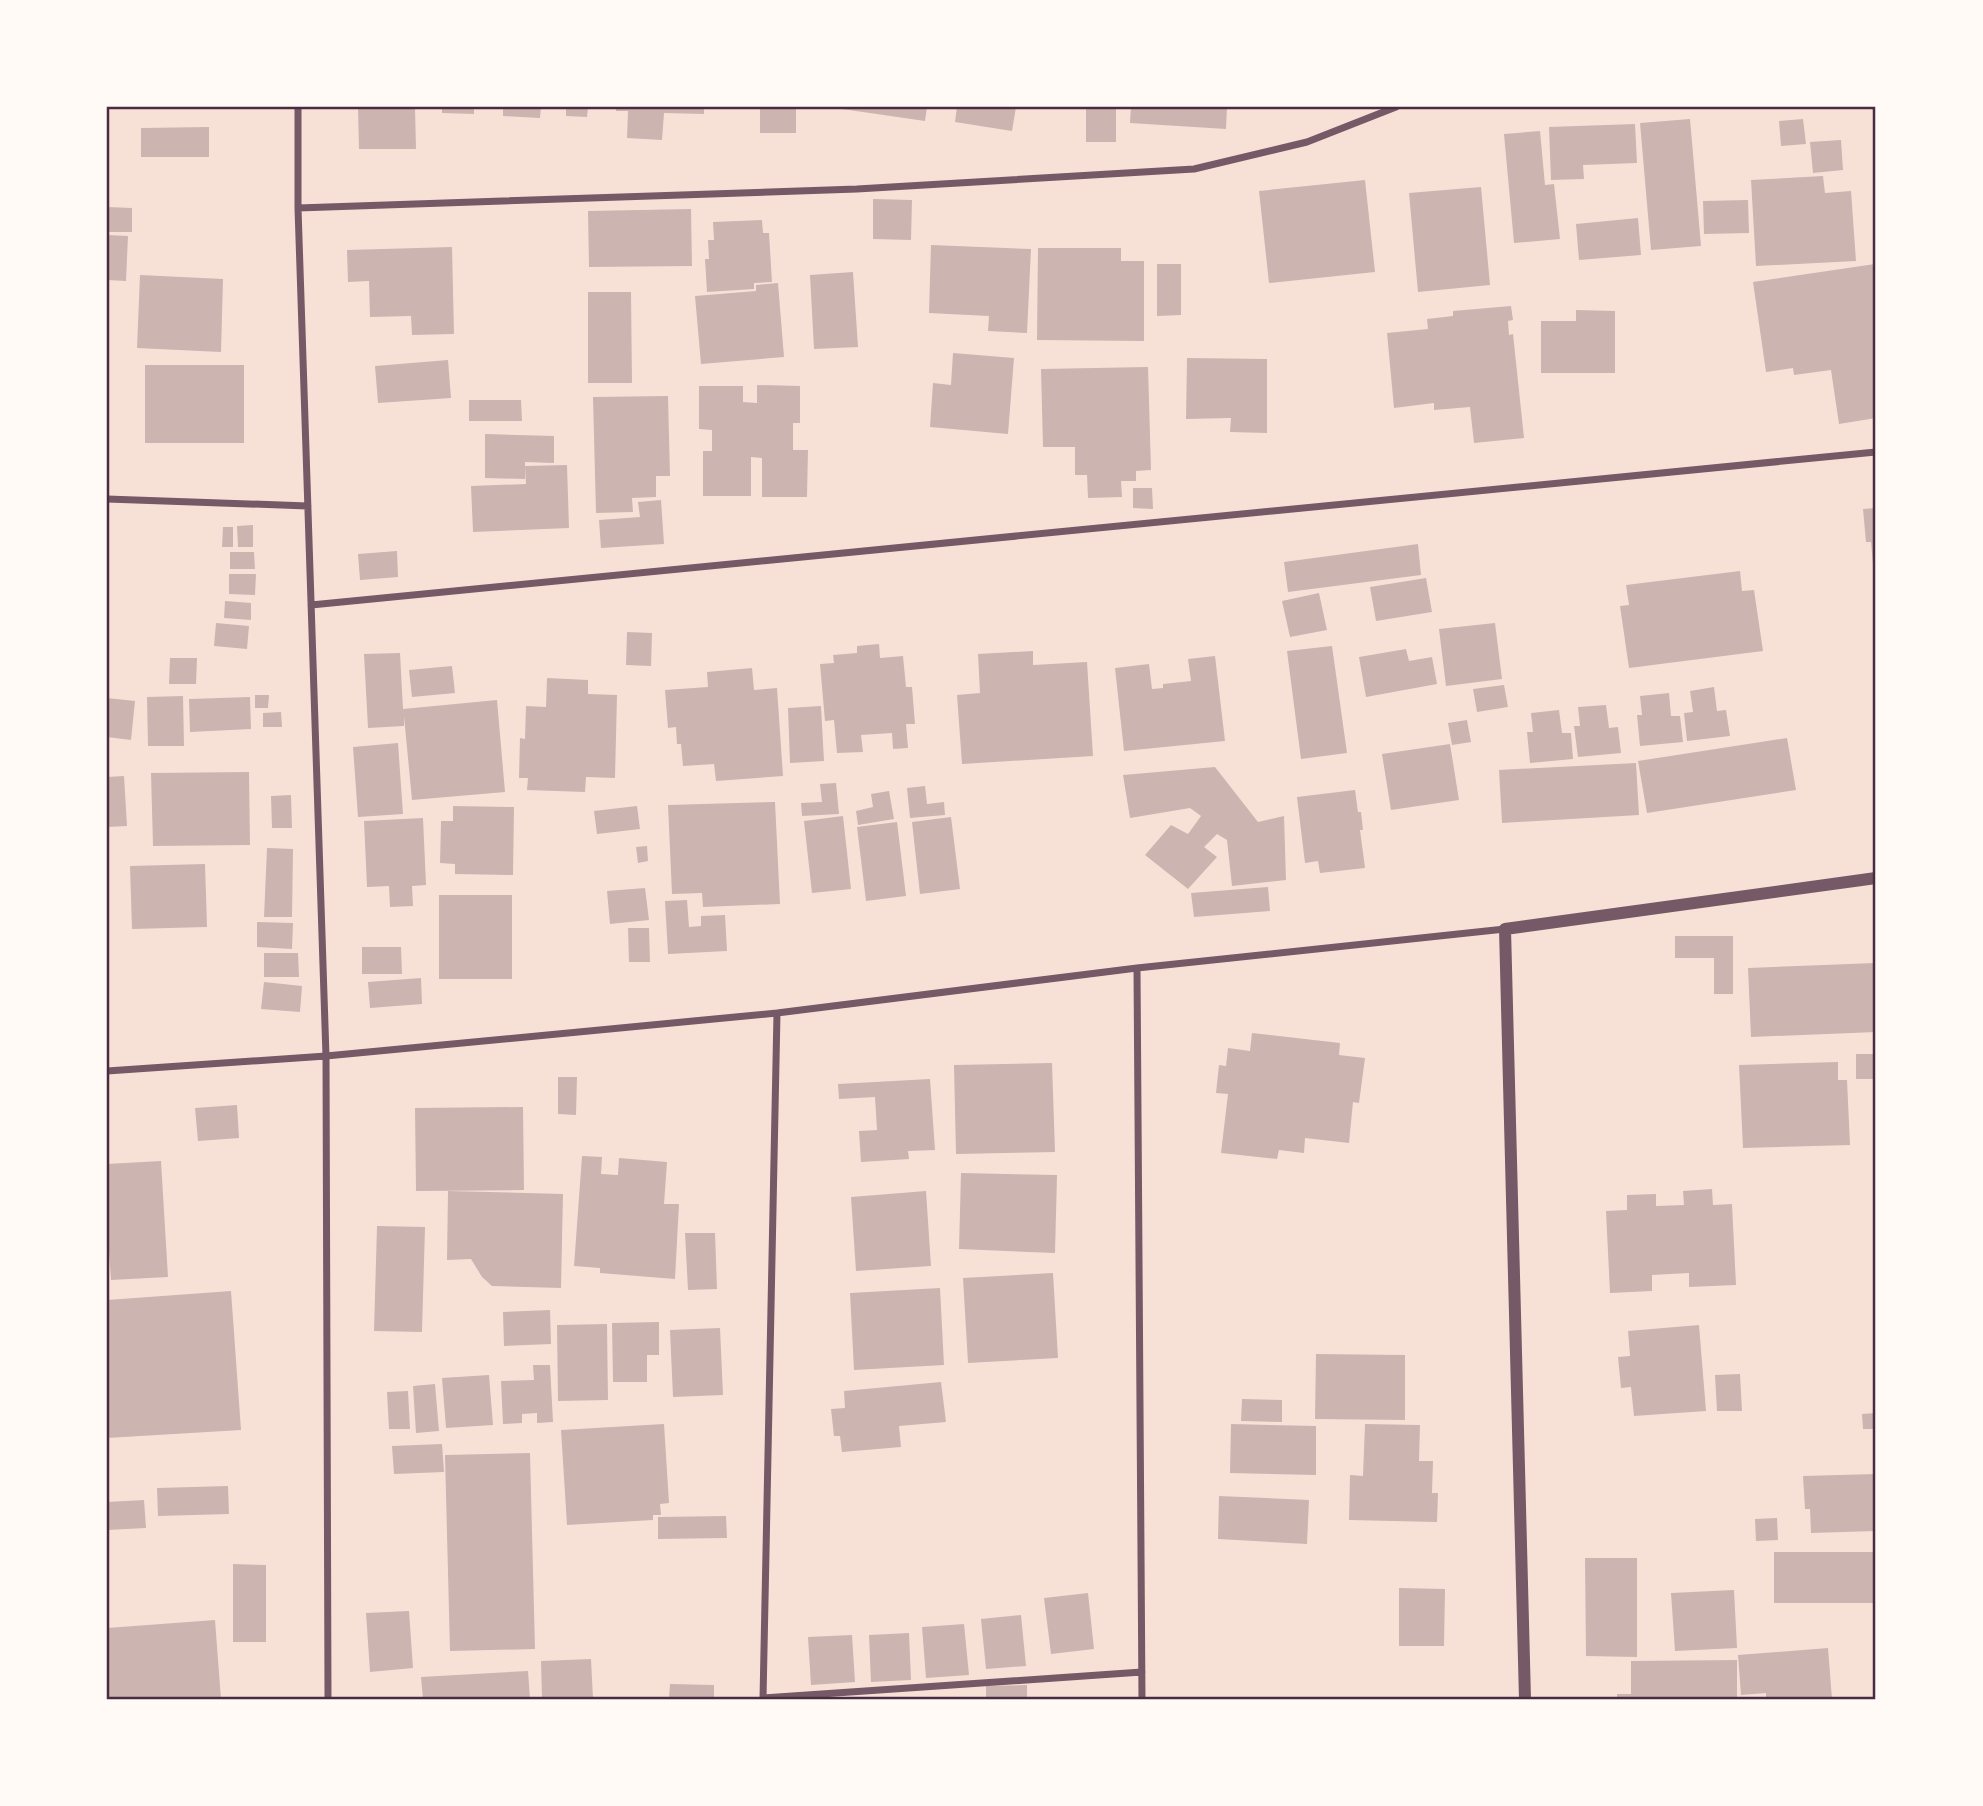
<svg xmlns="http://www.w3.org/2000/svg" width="1983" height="1806" font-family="'Public Sans',sans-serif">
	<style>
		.building { fill: #ccb4b1 }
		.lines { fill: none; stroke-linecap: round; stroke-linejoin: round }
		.minor { stroke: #755966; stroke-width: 7 }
		.tertiary { stroke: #755966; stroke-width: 12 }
		.neatline { fill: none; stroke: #4a2c40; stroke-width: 2.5 }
	</style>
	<rect width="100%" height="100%" fill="#f7e1d7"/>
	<!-- building -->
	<path class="building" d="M358,107H415L416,149H359Z
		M442,107H474V114L442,113Z
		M503,107H541L540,118L503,116Z
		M566,107H588L587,117L566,116Z
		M616,107H704V114L664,113L662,140L627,138L628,111H616Z
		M760,107H796V133H760Z
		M843,107H927L925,121L842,109Z
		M957,107H1016L1012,131L955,122Z
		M1086,107H1116V142H1086Z
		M1131,107H1227L1226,129L1130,123Z
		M1690,119L1701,246L1651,250L1640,123Z
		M1803,119L1806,144L1781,146L1779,121Z
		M1635,124L1637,163L1583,165L1584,179L1551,180L1549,127Z
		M209,127V157H141V128Z
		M1540,131L1545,185L1554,184L1560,239L1514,243L1504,134Z
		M1841,140L1843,170L1813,173L1810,142Z
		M1823,176L1825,193L1851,191L1856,261L1756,266L1751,180Z
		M1365,180L1375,272L1269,283L1259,191Z
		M1481,187L1490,285L1418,292L1409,193Z
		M873,199L912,200L911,240L873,239Z
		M1748,200L1749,233L1704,234L1703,201Z
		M107,207L132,208V232H107Z
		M691,209L692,266L589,267L588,211Z
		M1638,218L1641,255L1579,260L1576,224Z
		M762,220L763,233H769L772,282L754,283V289L707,292L705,259H709L708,240H714L713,222Z
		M107,235L128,236L126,281L107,280Z
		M931,245L1031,249L1027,333L988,331L989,316L929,313Z
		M452,247L454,334L412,335L411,316L370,317L369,281L348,282L347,250Z
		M1038,248H1121V261H1144V341L1037,340Z
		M1157,264H1181V315L1157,316Z
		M1875,264L1876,418L1839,424L1831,370L1794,375L1793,368L1766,372L1753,282Z
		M853,272L858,347L814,349L810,275Z
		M140,275L223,279L221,352L137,348Z
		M778,283L784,357L701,364L695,296L756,291V285Z
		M588,292H631L632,383H588Z
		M1511,306L1513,320L1508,321L1509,335L1513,334L1524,438L1474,443L1470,407L1434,410V403L1394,408L1387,333L1428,329L1427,319L1453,316V311Z
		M1576,310L1615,311V373H1541V321H1576Z
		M953,353L1014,358L1008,434L930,427L933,383L951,385Z
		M1187,358L1267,359V433L1230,432L1231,418L1186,419Z
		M448,360L451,398L378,403L375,366Z
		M145,365H244V443H145Z
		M1148,367L1151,470L1136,471V481H1121L1122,497L1088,498L1087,475H1075V447H1043L1041,369Z
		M757,385L800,386V423H793V450H808L807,497H762V458L751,457V496H703V451H712V430L699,429V386H743V402L757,403Z
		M668,396L670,476H656V497L632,498L633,512L596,513L593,397Z
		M469,400H521L522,421H469Z
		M485,434L554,436V463L525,462V479L485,478Z
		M567,465L569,528L473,532L471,486L526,484L525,466Z
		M1133,488H1152L1153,509L1133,508Z
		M661,500L664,544L601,548L599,520L640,517L638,502Z
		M1876,508V575H1874L1871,542H1866L1863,509Z
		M253,525V547H238L237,526Z
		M223,527H233V547H222Z
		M1418,544L1421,575L1288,592L1284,562Z
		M397,551L398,577L360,580L358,554Z
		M230,552H254L255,569H230Z
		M1740,571L1742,591L1754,590L1763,651L1629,668L1620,606L1629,605L1626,585Z
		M229,574H256L255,595L229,594Z
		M1426,578L1432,612L1376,621L1370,587Z
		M1319,593L1327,630L1290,637L1282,601Z
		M225,601L251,603V620L224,618Z
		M216,623L249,626L247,649L214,646Z
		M1495,623L1502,679L1446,686L1439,629Z
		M627,632L652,633L651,666L626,665Z
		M879,644L880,658L903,656L906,687H912L915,724H906L908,748L893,749L892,733L861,735L863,752L837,753L834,720L825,721L820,664L834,663L833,655L857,653V646Z
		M1332,646L1347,753L1301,759L1287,651Z
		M1406,649L1409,661L1432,657L1437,684L1366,697L1359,657Z
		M1033,651V665L1087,662L1093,756L962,764L957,695L980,693L978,654Z
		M400,653L403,709L497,700L505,792L412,800L404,716V726L368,728L364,654Z
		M1215,656L1225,741L1124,751L1115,668L1149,664L1152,689L1163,688V684L1191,681L1188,659Z
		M170,658H197L196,684H169Z
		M452,666L455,693L412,697L409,670Z
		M752,668L754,690L777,688L783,776L716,781L714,764L683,766L681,744H677L676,727L668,728L665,690L708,687L707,672Z
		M547,678L588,680V694L617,695L615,778L586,777L585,792L527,790L528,778H519L520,738L525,739L526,706L546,707Z
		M1504,685L1508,707L1477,712L1473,689Z
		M1714,687L1717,711L1726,710L1730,736L1687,741L1684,713L1693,712L1690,691Z
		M1669,693L1671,716H1680L1683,742L1640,746L1637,715H1642L1640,696Z
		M255,695H269L268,708H255Z
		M183,696L184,746H148L147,697Z
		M250,697L251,729L190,732L189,699Z
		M107,698L135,701L131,740L107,737Z
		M1606,705L1609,728L1618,727L1621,753L1578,757L1574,726H1580L1578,707Z
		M821,706L824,761L790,763L788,708Z
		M1559,710L1562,733H1571L1573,759L1530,763L1527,732H1533L1531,713Z
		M281,712L282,727H263V713Z
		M1467,720L1471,742L1452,745L1448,723Z
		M1787,738L1796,790L1647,813L1638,761Z
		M398,743L403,814L358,817L353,747Z
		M1450,744L1459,800L1391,810L1382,754Z
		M1636,763L1639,815L1502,823L1499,770Z
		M1215,767L1258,822L1284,816L1286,880L1232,886L1227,840L1217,834L1204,847L1217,857L1188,889L1145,855L1171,825L1188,834L1201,816L1190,808L1130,818L1123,775Z
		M249,772L250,845L153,846L151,773Z
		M124,776L127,826L107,827V777Z
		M836,783L839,814L802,816L801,803L822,802L820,784Z
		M925,786L927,804L944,802L945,815L910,818L907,788Z
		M1355,790L1358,812H1361L1363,830H1360L1365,868L1320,873L1318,861L1305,863L1297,797Z
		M889,791L894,819L858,825L856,811L873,807L871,794Z
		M291,795L292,828H272L271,796Z
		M775,802L780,904L703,907L702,893L672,894L668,805Z
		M453,806L514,807L513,875L455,874V864L440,863L441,821H453Z
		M637,806L640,829L597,834L594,811Z
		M843,816L851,889L812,893L804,821Z
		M951,817L960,889L920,894L912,822Z
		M423,818L426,885L412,886L413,906L390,907L389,886L367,887L364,821Z
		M897,822L906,896L866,901L857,827Z
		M647,846L648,861L638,863L636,847Z
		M267,848L293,849L292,917H264Z
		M205,864L207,927L132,929L130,866Z
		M1268,887L1270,911L1194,917L1191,893Z
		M645,888L649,920L610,924L607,891Z
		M439,895H512V979H439Z
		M687,900L689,927L701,926V916L725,915L727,951L668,954L665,901Z
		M257,922L293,923L292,949L257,947Z
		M628,928H649L650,962H629Z
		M1675,936H1733V994H1714V958H1675Z
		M362,947H401L402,974H362Z
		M264,953H298L299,977H264Z
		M1875,963L1876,1032L1751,1037L1748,968Z
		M421,978L422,1004L370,1008L368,982Z
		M264,982L302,986L300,1012L261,1009Z
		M1252,1033L1340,1043L1339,1055L1365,1058L1359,1103L1353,1102L1349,1143L1305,1138L1304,1153L1279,1150L1277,1159L1221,1153L1228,1094L1216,1093L1219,1065L1226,1066L1228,1048L1250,1051Z
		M1856,1054H1876V1079H1856Z
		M1838,1062V1080H1847L1850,1145L1743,1148L1739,1065Z
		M1052,1063L1055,1152L956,1154L954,1065Z
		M558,1077H577L576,1115L558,1114Z
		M930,1079L935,1150L908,1151L909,1159L861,1162L859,1131L877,1130L875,1097L839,1099L838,1084Z
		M237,1105L239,1138L198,1141L195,1108Z
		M523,1107L524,1190L416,1191L415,1108Z
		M582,1156L602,1157L601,1174L618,1175L619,1158L667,1162L664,1204H679L675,1279L600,1273V1268L574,1266Z
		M161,1161L168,1277L111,1280L107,1222V1164Z
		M961,1173L1057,1175L1055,1253L959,1249Z
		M1712,1189L1713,1205L1732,1204L1736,1285L1689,1287V1273L1652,1275V1291L1610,1293L1606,1211L1627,1210V1195L1656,1194V1206L1684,1205L1683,1191Z
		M448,1191L563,1194L561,1288L492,1286L482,1277L471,1259L447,1260Z
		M926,1191L931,1266L856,1271L851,1197Z
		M377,1226L425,1227L422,1332L374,1331Z
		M685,1233H715L717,1289L688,1290Z
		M1053,1273L1058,1358L968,1363L963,1278Z
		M940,1288L944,1365L854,1370L850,1293Z
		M231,1291L241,1430L107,1438V1300Z
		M550,1310L551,1344L504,1346L503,1312Z
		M659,1322V1355H647V1382H613L612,1323Z
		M607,1324L608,1400L558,1401L557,1325Z
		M1699,1325L1706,1411L1634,1416L1631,1387L1621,1388L1618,1357L1630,1356L1628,1331Z
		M720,1328L723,1395L673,1397L670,1330Z
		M1316,1354L1405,1355V1420L1315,1419Z
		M533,1365H550L553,1422L537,1423V1413L522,1414V1423L503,1424L501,1381L534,1380Z
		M1740,1374L1742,1411H1717L1715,1375Z
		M489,1375L493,1425L446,1428L442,1378Z
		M941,1382L946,1422L899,1426L901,1447L842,1452L840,1436H834L831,1409L845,1408L844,1391Z
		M435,1384L439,1431L416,1433L413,1386Z
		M408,1391L410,1429H389L387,1392Z
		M1242,1399L1282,1400V1422L1241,1421Z
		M1876,1413V1429H1863L1862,1414Z
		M664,1424L669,1503L660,1504L661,1515H653V1520L567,1525L561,1430Z
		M1231,1424L1316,1426V1475L1230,1473Z
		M1365,1424L1420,1425L1419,1461H1433L1432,1493H1438L1437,1522L1349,1520L1350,1475L1363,1476Z
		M442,1444L444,1472L394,1474L392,1446Z
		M530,1453L535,1649L450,1651L445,1455Z
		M1876,1474V1531L1811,1533L1810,1509H1805L1803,1476Z
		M228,1486L229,1514L158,1516L157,1488Z
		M1219,1496L1309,1500L1307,1544L1218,1539Z
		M144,1500L146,1528L107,1530V1502Z
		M726,1516L727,1538L658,1539V1517Z
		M1777,1518L1778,1540L1756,1541L1755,1519Z
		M1774,1552H1876V1603H1774Z
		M1585,1558H1637V1657L1586,1656Z
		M233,1564L266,1565V1642H233Z
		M1399,1588L1445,1589L1444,1646H1399Z
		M1734,1590L1737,1648L1675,1651L1671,1593Z
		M1088,1593L1094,1649L1051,1654L1044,1598Z
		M409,1611L413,1668L370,1672L366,1613Z
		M1021,1615L1026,1666L986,1669L981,1619Z
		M215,1620L221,1699H107V1628Z
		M964,1624L969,1675L926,1678L922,1627Z
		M909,1633L911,1680L871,1682L869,1635Z
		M852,1635L855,1682L811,1685L808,1637Z
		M1828,1648L1832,1699H1766V1693L1741,1695L1738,1655Z
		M591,1659L593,1699H542L541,1661Z
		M1737,1660V1699H1617V1694H1631V1661Z
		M528,1671L530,1699H423L421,1677Z
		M670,1684L714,1685V1699H669Z
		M1027,1685V1699H986V1686Z"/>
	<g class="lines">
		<!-- minor -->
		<path class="minor" d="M298,107V208L326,1056L328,1699
			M1876,107V108
			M298,208L857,189L1194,169L1307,142L1396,107
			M107,499L308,506
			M311,605L1876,452
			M1137,968L1142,1699
			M107,1071L326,1056L777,1013L1137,968L1505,929
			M763,1698L1142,1672
			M763,1699L777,1013"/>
		<!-- tertiary -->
		<path class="tertiary" d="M1525,1699L1505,929L1876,878"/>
	</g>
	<!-- border -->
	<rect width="1983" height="1806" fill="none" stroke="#fffaf5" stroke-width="217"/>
	<rect x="108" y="108" width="1766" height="1590" class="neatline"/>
</svg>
